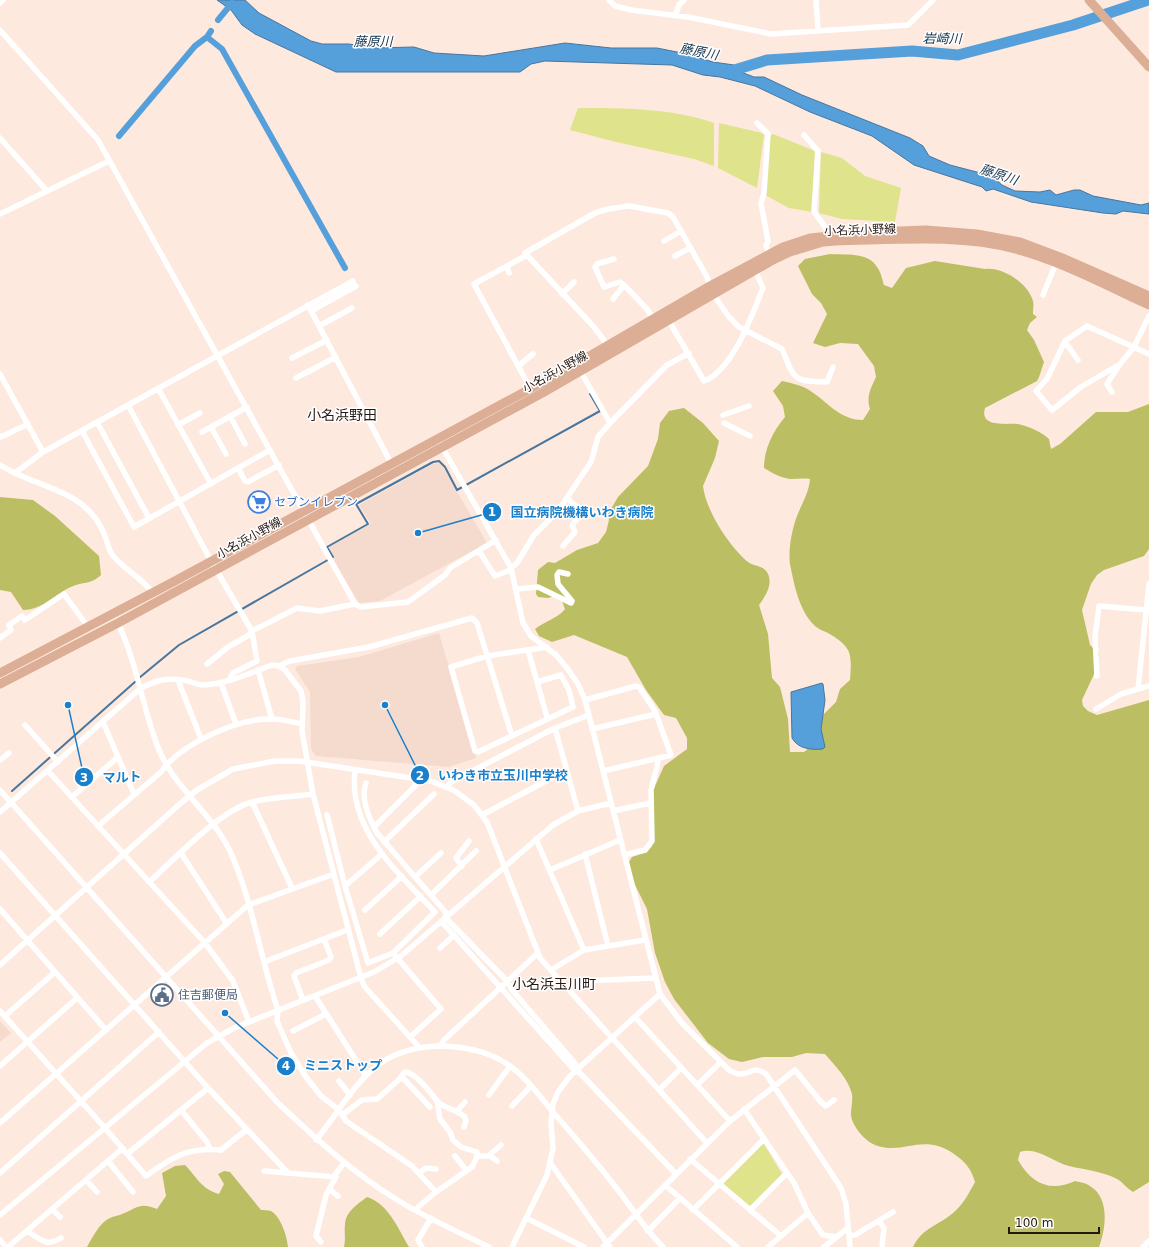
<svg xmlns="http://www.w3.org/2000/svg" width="1149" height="1247" font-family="'DejaVu Sans','Noto Sans JP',sans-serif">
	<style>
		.built { fill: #f5dbce }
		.green { fill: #dfe38c }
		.forest { fill: #bbbe62 }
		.water { fill: #559fdb; stroke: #47769f }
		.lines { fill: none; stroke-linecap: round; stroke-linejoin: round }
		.stream { stroke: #47769f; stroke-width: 2 }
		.canal { stroke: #559fdb; stroke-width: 6 }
		.river { stroke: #559fdb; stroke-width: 11 }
		.street { stroke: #fff; stroke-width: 5.5 }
		.primary { stroke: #dbae95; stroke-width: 9 }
		.labels { text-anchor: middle; stroke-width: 3; stroke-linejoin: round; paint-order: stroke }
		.street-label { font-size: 12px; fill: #251812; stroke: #fff }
		.shop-label { font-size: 12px; fill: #366cbe; stroke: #fff; text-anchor: start }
		.service-label { font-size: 12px; fill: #4e5e75; stroke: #fff; text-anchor: start }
		.water-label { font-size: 13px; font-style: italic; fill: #15344d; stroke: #fff }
		.quarter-label { font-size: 14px; fill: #251812; stroke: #fff }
		.leader { fill: none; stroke: #1b80cb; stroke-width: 1.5 }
		.callout-dot { fill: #1b80cb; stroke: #fff; stroke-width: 1.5 }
		.mark-label { font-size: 12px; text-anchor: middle; font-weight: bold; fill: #fff }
		.callout-label { font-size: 13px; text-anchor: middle; font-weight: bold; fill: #1b80cb; stroke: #fff; stroke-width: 3; stroke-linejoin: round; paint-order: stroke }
	</style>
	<rect width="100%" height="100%" fill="#fee9de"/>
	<!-- built -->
	<path class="built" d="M439,463L443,467L487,543L380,601L359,603L334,561L329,547L371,524L359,505L433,464Z
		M439,633L476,758L449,767L316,756L311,749L310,692L295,669L297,666L359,657Z
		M0,1021L11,1033L0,1042Z"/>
	<!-- green -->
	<path class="green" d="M578,108C623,108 671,108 714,123V166L694,159L616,142L570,130Z
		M719,123L762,133L764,135L757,188L718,168Z
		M773,134L815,151L812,212L789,208L765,195L768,136Z
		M821,152L842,158L865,176L901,188L895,222L842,219L819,213Z
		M762,1144H764L782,1174L751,1206H749L724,1185V1182Z"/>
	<!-- forest -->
	<path class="forest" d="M830,254C844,255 869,252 877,267C881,272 882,279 884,285L892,288L906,268L935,261L985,269C1003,267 1028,283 1033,301C1034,305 1033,309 1033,314L1037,317L1030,323L1027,330L1034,340L1044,362L1039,377L1037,381L985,408C979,428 1007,423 1018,424C1028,426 1042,432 1049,439L1051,449L1060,444L1096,412H1128L1149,404V549L1144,556L1104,570L1097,575L1091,584L1082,610L1090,645L1099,654L1095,672L1082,700L1083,706L1088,711L1097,715L1149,700V1182L1133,1192C1125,1187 1122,1181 1117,1179C1102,1171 1085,1170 1069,1166C1053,1162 1037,1146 1020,1152L1018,1160C1031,1183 1050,1193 1075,1181C1079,1182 1086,1183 1090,1186C1110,1198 1106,1228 1099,1247H913C923,1227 938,1226 953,1213C963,1205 969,1193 975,1182C971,1169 966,1162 954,1154C922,1132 904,1156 875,1145C865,1141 852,1126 851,1115C851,1108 853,1100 852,1094C848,1078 835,1066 825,1054L806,1053L792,1057H763L742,1062L729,1059L708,1043L674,999L665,982L655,953L647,909L633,881L629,862L632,857L647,852L652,846L651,795L664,766L687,749V738L676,718L664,715L646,690L627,657L574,635L552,642L539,636L535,629C545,621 557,619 565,609L562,601L555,596L548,598L538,597L536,594L538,570L548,562L555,563L577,550L598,543L606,532L609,520L608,514L618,497L648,466L658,439L660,423L669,411L684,408L703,423L719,441L715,458L703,486C706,511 729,546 748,562C755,567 764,565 768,574C773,585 765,597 759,605L768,634L772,678L780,687L788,719L790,752H804L814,744L819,719L836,702L840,689L850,680C852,653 852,647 828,633C824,631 818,629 815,626C799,611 794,584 790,564C788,550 792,529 797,516C802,503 809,493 810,479C803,478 797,479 791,479C781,478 772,473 764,468C764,449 773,431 785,417L783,406L773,391L782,381C791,383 801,385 809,390C827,401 839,420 863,420L870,409C866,396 871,388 876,377L874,366L858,344L840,343L825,347L813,343L827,314L821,303L812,294L798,266L805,259Z
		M0,497L33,500L55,516L99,556L101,575C93,583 86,582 76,585C57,591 44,610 23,610L11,592L0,590Z
		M185,1165C197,1177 201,1189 219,1194L224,1184L218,1174L224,1171L230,1172L261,1210C264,1210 268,1210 271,1211C281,1217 287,1236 288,1247H87C92,1238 100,1222 110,1218C114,1216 118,1216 122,1214C138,1208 139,1202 157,1209L166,1196L162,1173L175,1166Z
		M367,1197C389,1204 398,1229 409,1247H344C346,1238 344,1232 345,1224C346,1211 358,1204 367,1197Z"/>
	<!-- water -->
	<path class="water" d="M217,0H245L259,13L311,41L322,44H349L373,48L414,47L434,53L484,56L565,43L611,48H657L687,54L713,62L734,65L741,72L754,77H764L802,95L910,138L923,146L929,156L950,165L992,176L1002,185L1015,191L1040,192L1050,190L1056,195L1074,190H1080L1093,196L1141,205L1149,203V214L1123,211L1116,214L1103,213L1031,202L993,189L986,191L982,187L914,165L872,136L810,112L755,86L720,77L703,75L672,65L545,61L531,64L520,72H336L255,34L242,25L231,10Z
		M822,683L823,684L825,700L821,729L825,747L823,749C811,750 798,749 792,738L791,692Z"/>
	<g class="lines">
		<!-- stream -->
		<path class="stream" d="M139,678L179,645L333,557L327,547L368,524L356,504L433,462L439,461L445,467L457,490L600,411L590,394
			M12,791L136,681"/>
		<!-- canal -->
		<path class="canal" d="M218,20L232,3
			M207,37L222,49L345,268
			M119,136L195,46L207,37L211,31"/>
		<!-- river -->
		<path class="river" d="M731,71L767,60L912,51L958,55L1073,25L1148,0"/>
		<!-- street -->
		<path class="street" d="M609,0L615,6L631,10L688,17L771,34L908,25L933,0
			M816,0L818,30
			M0,3L3,0
			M675,16L679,5L684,0
			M0,30L98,140L355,604L361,607L408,602L445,575L450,568L496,540
			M757,123L768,134L764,193L761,203L768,241L766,246L769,253
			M804,135L818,151L814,211C818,221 827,224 828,235
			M0,138L47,191
			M0,214L109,161
			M664,241L681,231
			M527,255L474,284L530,388
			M675,256L690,248
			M614,259L597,264L595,267L604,287L620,282L624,285L647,309L653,319
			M507,267L509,273
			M562,294L574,282
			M1043,295L1056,263
			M613,299L624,285
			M308,305L391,463
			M311,311L356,286
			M1149,316L1134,347L1120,364L1081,387L1052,410L1036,391L1047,379L1065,341L1087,326L1149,354
			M669,321L704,381C733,370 752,315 763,288L755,270
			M319,326L352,308
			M1064,344L1068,346L1078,360
			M609,347L594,327L525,253L595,213L608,209L629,206L668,213L673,217L707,277L713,294L729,317L739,327L782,349C795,380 792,381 827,382L833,367
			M292,358L327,340
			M518,366L533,354
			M581,372L610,423
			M0,374L43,452
			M296,378L336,357
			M158,388L211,484
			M1112,392L1107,384L1120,364
			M128,405L211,561L252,631L297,608L320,611L355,604
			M723,415L749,406
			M230,416L245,444
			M97,422L149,518
			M724,423L750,436
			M178,425L200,413
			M211,427L226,454
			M82,431L134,527L270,450
			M202,432L247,407
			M0,436L1,437L28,424
			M437,438L511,568L523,623L531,636L556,655L567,668L578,684L585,700L660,994L682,1023L730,1071C733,1072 737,1074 740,1074C752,1074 752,1065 766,1074L841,1188L846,1204L850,1247
			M0,465C24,481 54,485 77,501C92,511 101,523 106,539C109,546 108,550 113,556C125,570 141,577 153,593
			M238,468L245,481L248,482L279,465
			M15,473L43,452L353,281
			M563,546L575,532L572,525L583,512L567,498
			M479,551L495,576L508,571L517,563L534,535L551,518L562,505L591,462L598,437L610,423L667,365L689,353
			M517,589L538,587L571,603L572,601L558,584L557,575L559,572L568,574
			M117,621C136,660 142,704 157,745C172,786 211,812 230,851C253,902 260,958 278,1010L277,1021L291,1053L306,1077L321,1096L339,1110L346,1121L412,1166L436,1192
			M0,638L11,630L9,625L22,616L25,620L64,594L88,627
			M528,650L547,717
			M207,664L228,647L249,635L252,631
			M279,666L290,661L369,647L472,618L477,623L512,736
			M258,670L272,719
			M1097,676L1095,637L1099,606L1146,610
			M178,680L201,739
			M229,680L233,673L257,661L252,631
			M537,682L561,675L569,690L573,707L478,752L475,751L451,667L487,656L547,647
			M221,683L236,724
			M1138,689L1149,584
			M585,700L636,686L639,687L655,711L671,755L659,758
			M1096,709L1121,694L1149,686
			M103,722L134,794
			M25,725L58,762
			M555,728L578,811
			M592,729L656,714
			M0,760L9,753
			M355,770C348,831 398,872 435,912L393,953L441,1009L410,1037
			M48,771L205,943L233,981L249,1022
			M603,771L659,758L651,790L652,841L645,850L624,855
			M366,783C360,798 370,820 377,833L448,915
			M447,787L451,782L555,728L589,715
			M0,790L277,1102C315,1138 354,1174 399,1201C428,1219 459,1232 489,1247
			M72,797L118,757
			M252,802L292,888
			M613,811L650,803
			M0,812L141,688C157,680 165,678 182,680C189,680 196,685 203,685C227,684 250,673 272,665L279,666L285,670L301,691L303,701L302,731L313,794L361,978L364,986L419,1047
			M327,815L345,886L368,963L393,953
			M482,815L561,773H567
			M98,826L161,772C181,744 237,718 272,719C282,719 292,722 302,724
			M374,827L415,786L416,779
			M536,839L584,950
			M384,842L434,794
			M0,853L208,1088L288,1173
			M181,853L227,924
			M585,854L608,946
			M462,866L456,858L469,841
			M550,870L620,840
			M415,877L441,853
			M149,882C176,858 219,811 252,802C272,797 293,797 313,794
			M345,886L382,854
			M431,895L476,851
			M0,909L106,1030
			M365,910L402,876
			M445,917L507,981L512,990L579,1068
			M441,921L576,1072
			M380,934L421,896
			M440,948L454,935
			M264,962L347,930
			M0,965L182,802L197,790L233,769L275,761H299L431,781L455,791L474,805L487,822L540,958L707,1143
			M551,970L584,950L645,940
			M568,989L574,983L581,981L655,978
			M315,996L366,1076
			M303,1000L294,976L296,973L329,960L331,957L324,939
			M0,1011L105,1128L146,1176C172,1157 188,1147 221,1150L246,1130
			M5,1016L55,972
			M635,1017L730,1121
			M293,1031L326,1014
			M440,1046L444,1040L538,953
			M0,1066L77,998
			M577,1070L676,1174
			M400,1078L405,1072C415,1072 431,1093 437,1101C444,1109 457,1109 465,1117L466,1121L464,1127
			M339,1081L350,1095
			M697,1085L721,1062
			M659,1090L681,1068
			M489,1095L510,1066
			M512,1106L531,1086
			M744,1109L794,1183L808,1213L823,1235L835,1237
			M181,1110L207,1142L210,1149
			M457,1111L465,1102
			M342,1115L362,1100L377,1099L402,1077L430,1107
			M0,1123L248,905L334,874
			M316,1140C337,1115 352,1085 378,1065C395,1052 417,1047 437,1046C460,1046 484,1050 504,1062C524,1074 538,1094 552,1111C575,1137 597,1163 618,1190C633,1209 645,1230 663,1247
			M127,1154L208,1088
			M489,1155L497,1161
			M455,1156L466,1170
			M477,1156H488L501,1145
			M690,1159L781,1236
			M108,1161L133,1192
			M551,1164L610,1247
			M264,1171L336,1177L326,1195L316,1236L321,1242
			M0,1173L159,1032
			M419,1173L426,1168L436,1169
			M334,1176L344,1163
			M86,1180L97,1192
			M665,1185L737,1247
			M329,1189L338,1196
			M52,1209L60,1217
			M693,1210L764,1139
			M750,1210L787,1173
			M417,1211L418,1207L436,1192L472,1167L477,1157V1152L461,1147L453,1140L450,1132L440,1119L437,1100
			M0,1215L207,1043L234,1028L374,972L401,956L553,825L578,811L611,803
			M526,1218L584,1247
			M879,1221L884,1228L882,1247
			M27,1231C42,1240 46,1247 61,1238
			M648,1231L680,1198
			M849,1236L855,1235L893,1212
			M0,1240L6,1247
			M8,1247L123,1148
			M422,1247L418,1240L431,1218
			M512,1247L547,1175L553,1148L551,1123L553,1104L558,1092L570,1076L660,994
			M603,1247L730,1121L795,1070L821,1102L826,1106L834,1100
			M768,1247L808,1213
			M824,1247L848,1228
			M1143,1247L1149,1241"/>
		<!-- primary -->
		<path class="primary" d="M1089,0L1149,67
			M0,673L173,582L576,364L710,286L783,247L810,238L873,232L926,230L977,234L1020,242L1065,259L1149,296
			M0,684L118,623L544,392L771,261L790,252L823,242L836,241C894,240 959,234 1015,249C1061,261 1105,285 1149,305"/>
	</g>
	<!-- icons -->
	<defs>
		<g id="supermarket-ring" transform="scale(1.15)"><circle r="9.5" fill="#fff" stroke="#3f7fe0" stroke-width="1.5"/><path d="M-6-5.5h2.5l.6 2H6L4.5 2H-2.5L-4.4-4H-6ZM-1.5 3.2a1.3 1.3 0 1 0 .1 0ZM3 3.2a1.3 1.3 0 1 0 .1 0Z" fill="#3f7fe0"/></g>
		<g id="civic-ring" transform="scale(1.15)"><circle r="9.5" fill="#fff" stroke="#5c6f8a" stroke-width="1.5"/><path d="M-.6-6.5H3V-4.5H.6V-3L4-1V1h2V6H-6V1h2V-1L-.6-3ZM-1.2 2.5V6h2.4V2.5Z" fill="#5c6f8a"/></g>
	</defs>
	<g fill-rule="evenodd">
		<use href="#supermarket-ring" x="259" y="502"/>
		<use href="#civic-ring" x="162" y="995"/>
	</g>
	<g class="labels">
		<!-- street labels -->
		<g class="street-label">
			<text transform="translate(860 230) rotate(-2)" y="4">小名浜小野線</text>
			<text transform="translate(555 372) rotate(-29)" y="4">小名浜小野線</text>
			<text transform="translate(249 538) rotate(-29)" y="4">小名浜小野線</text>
		</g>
		<!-- shop labels -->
		<g class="shop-label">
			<text x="274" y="506">セブンイレブン</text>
		</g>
		<!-- service labels -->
		<g class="service-label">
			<text x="178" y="999">住吉郵便局</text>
		</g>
		<!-- water labels -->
		<g class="water-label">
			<text transform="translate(942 38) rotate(1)" y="5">岩崎川</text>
			<text x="373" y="46">藤原川</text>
			<text transform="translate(699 51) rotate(11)" y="5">藤原川</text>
			<text transform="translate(999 174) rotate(19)" y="5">藤原川</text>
		</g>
		<!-- quarter labels -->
		<g class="quarter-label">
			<text x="342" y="420">小名浜野田</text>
			<text x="554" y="989">小名浜玉川町</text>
		</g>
	</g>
	<!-- callouts -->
	<path class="leader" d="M418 533L492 512M385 705L420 775M68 705L84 777M225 1013L286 1066"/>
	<g class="callout-dot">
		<circle cx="418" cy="533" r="4"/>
		<circle cx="385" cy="705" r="4"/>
		<circle cx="68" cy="705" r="4"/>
		<circle cx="225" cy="1013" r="4"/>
		<circle cx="492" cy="512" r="10"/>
		<circle cx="420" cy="775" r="10"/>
		<circle cx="84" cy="777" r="10"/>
		<circle cx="286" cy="1066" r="10"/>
	</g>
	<g class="mark-label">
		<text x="492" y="516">1</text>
		<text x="420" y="780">2</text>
		<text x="84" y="782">3</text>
		<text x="286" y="1070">4</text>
	</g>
	<g class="callout-label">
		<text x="582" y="517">国立病院機構いわき病院</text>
		<text x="503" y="780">いわき市立玉川中学校</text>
		<text x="122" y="782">マルト</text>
		<text x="343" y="1070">ミニストップ</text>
	</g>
	<!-- scale -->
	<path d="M1009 1227v6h90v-6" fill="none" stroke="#251812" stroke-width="2"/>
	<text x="1015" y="1227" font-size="12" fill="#251812" stroke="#ffffff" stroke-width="3" paint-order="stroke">100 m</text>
</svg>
